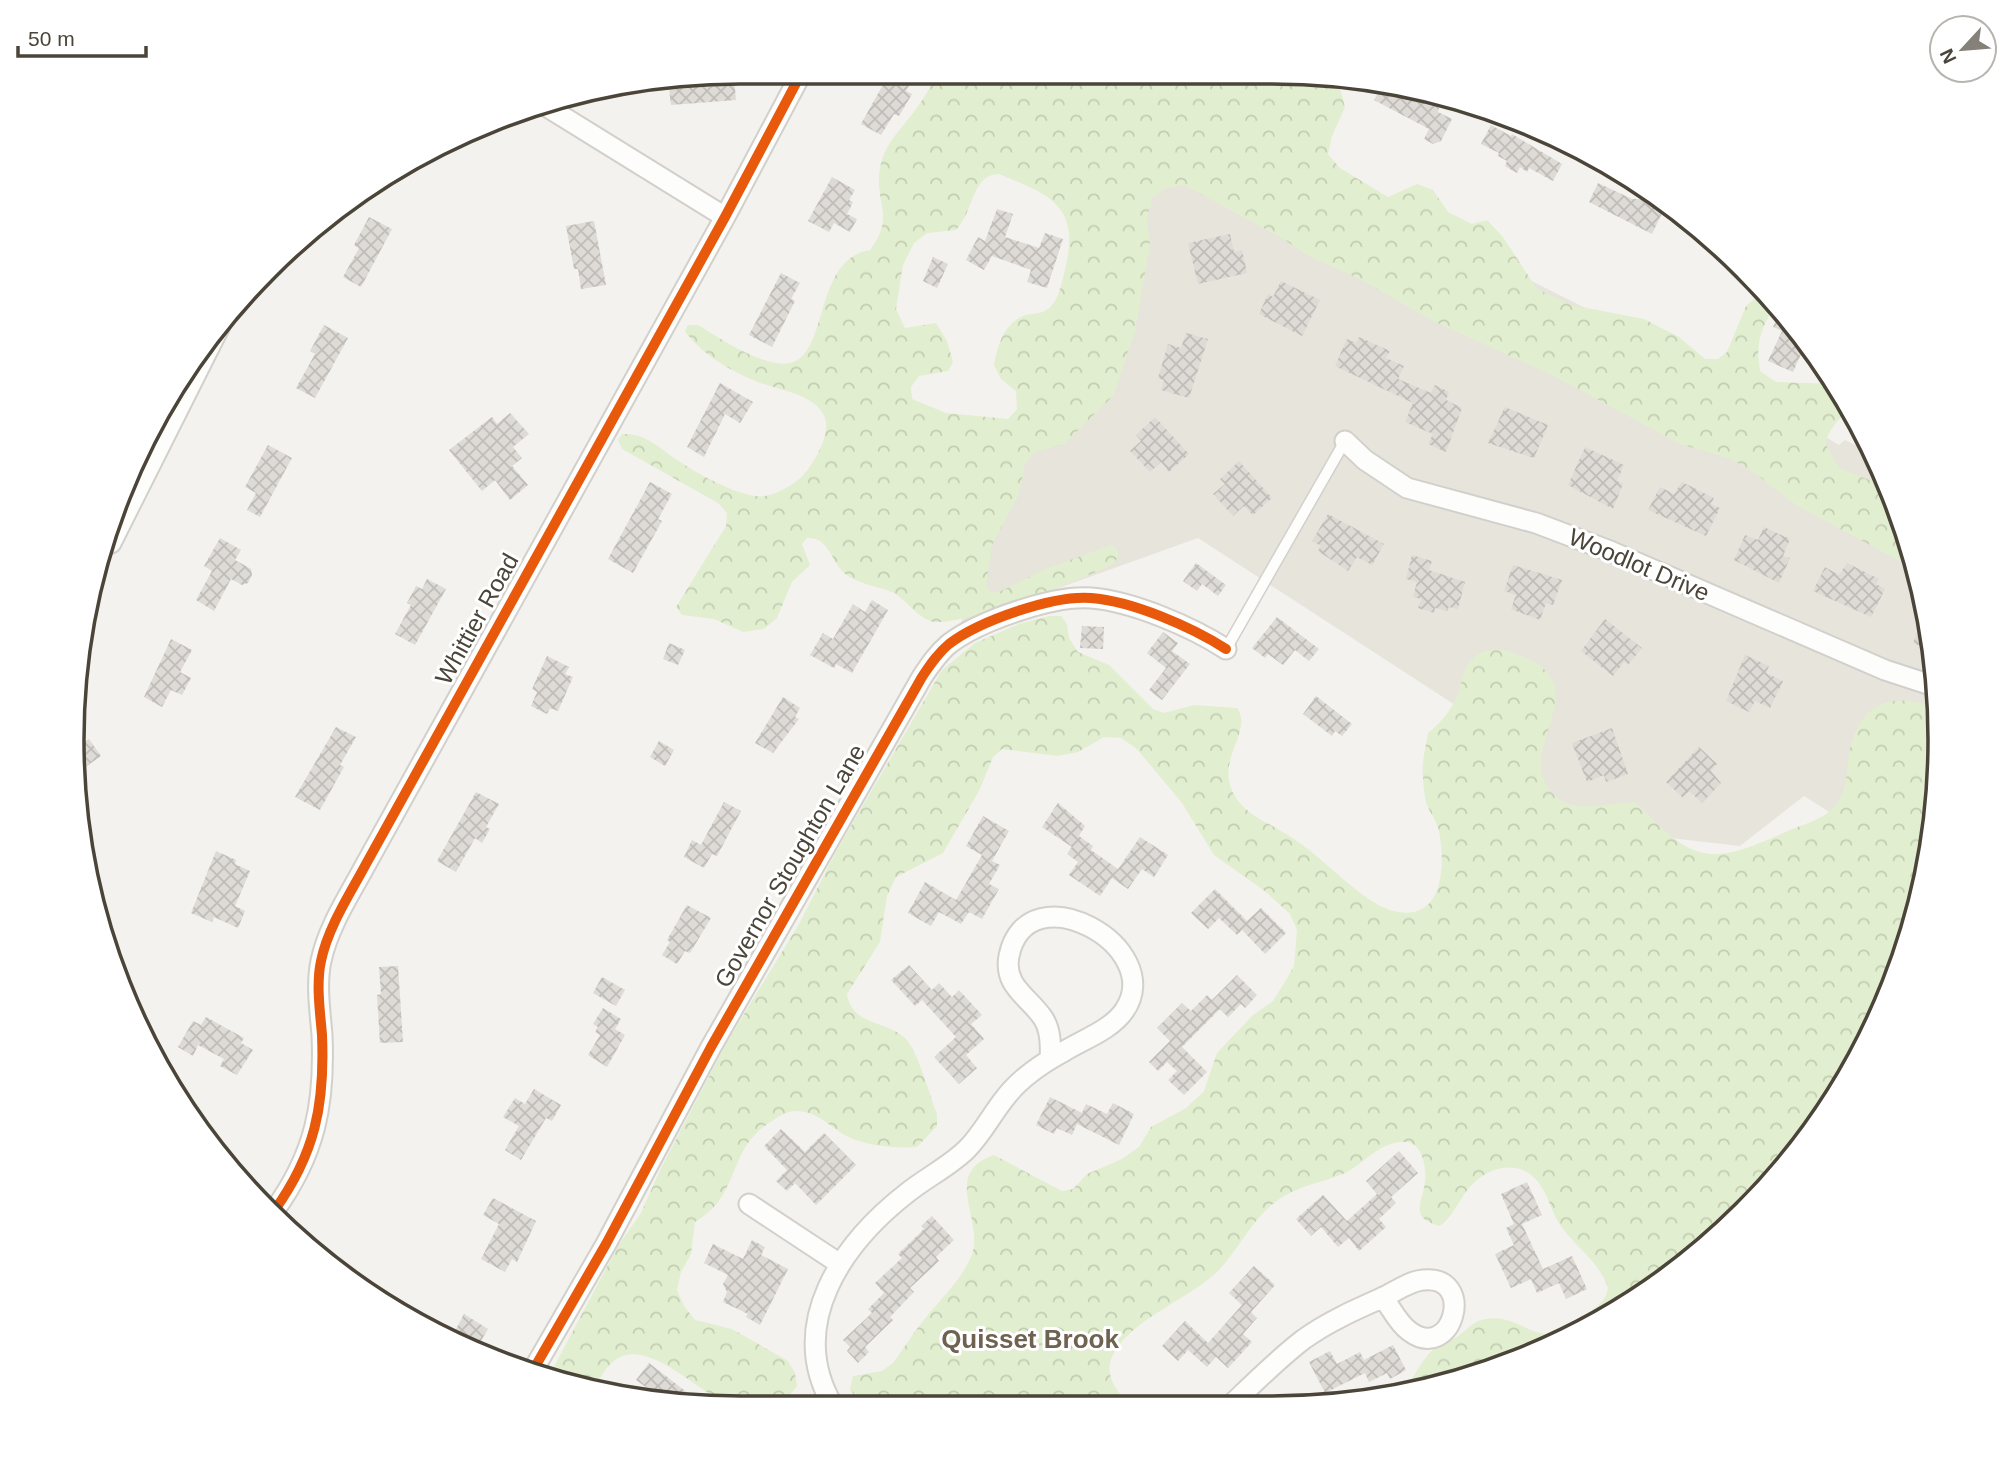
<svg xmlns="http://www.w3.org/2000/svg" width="2012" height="1480" font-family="Helvetica,sans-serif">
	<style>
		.residential { fill: #e7e4dc }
		.forest { fill: url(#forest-crowns); fill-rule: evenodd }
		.building { fill: url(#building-cross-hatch) }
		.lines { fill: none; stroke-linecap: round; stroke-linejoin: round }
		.service-casing { stroke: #d2d0cb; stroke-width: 13 }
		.minor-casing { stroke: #d2d0cb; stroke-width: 23 }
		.service { stroke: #fdfdfc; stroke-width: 10 }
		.minor { stroke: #fdfdfc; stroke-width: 19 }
		.cycleway-casing { stroke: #fff; stroke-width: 15 }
		.cycleway { stroke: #e8590c; stroke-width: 10 }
		.labels { text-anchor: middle; stroke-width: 6; stroke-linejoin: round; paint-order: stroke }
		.street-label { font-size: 24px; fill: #4b4439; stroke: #fff }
		.neighbourhood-label { font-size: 26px; font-weight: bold; fill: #6e6250; stroke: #fff }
		.rim { fill: none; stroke: #4b4439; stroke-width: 3.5 }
	</style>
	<defs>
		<pattern id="forest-crowns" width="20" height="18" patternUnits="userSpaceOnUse" patternTransform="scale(1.75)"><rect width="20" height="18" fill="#e1eecf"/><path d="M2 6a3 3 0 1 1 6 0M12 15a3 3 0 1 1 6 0" fill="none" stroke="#c3cdb2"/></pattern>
		<pattern id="building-cross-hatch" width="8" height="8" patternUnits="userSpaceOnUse" patternTransform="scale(1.75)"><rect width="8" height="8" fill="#dedbd6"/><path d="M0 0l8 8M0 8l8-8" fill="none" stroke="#c0bdb8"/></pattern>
	</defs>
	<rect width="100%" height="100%" fill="#f4f2ee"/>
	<!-- residential -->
	<path class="residential" d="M1132,81L1733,382L1839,445L1845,440L1875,455L1917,567L1939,696L1935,827L1905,954L1858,830L1804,796L1740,846L1530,822L1506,738L1198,538L961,623Z"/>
	<!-- forest -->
	<path class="forest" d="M938,72H1156L1168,81L1184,79L1200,72H1272L1321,78L1340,89L1345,107L1332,136L1328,154L1340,168L1388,197L1417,184L1433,190L1448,212L1472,224L1487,220L1503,237L1537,289L1571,305L1644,319L1679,337L1705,359H1718L1727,352L1746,306L1758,296L1771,304C1772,314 1765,322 1762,331C1757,345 1758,357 1760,371L1776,382L1834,384C1857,421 1837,409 1825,443L1839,468L1887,487L1918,571L1796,505L1752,471L1731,459L1680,444L1554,376L1431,320L1360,279L1308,256L1282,238L1184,185L1164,189L1152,198L1147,219L1150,246L1135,331L1113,396L1064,444L1035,452L1025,464L1019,494L992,545L986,586L992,592L1001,591L1043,570L1111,545L1116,548L1119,556L1113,564C1087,578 953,630 930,621C915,615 906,599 892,592C877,586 854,583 843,572C831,559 827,536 807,538L802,544L810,565L792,582L777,618L764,629L743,632L714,619L682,615L676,607L726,526L727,513L718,503L622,449L618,440L622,434C644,433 656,445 673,457C692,471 743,500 765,496C776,494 785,489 794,483C808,475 824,446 826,430C830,394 776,391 753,380C729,370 699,352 685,331L688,325H698C721,339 749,358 776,363C834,374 807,260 870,250C896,216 874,203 880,168C885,142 901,130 916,109C925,97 931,85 938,72ZM999,174C1047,194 1080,204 1066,265C1063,277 1060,296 1052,305C1043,316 1034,312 1023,316C1003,325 998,345 994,365L1001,379L1016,391L1017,409L1008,419L946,413L912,399L911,387L919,376L948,371L953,362L947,341L936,323L905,328L896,309L903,265L914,243L927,233L956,230C975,210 971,175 999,174Z
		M1049,616H1061L1067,624L1069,638L1078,652L1109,665L1153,709L1164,713L1194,705L1237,708C1253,730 1219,756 1231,788C1242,816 1270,822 1291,837C1305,846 1317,856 1329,867C1346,881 1369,903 1390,910C1443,926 1446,867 1439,831C1437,821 1429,812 1426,802C1424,794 1423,784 1423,776C1421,762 1426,747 1428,733C1442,722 1453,708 1459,691C1464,675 1463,666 1477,655C1486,648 1503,649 1513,653C1608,683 1508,750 1554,795C1577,816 1609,801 1636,802C1694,865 1711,866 1788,831C1806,823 1827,819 1838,802C1849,786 1846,763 1851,745C1864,699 1896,692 1938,709L1935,827L1905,954L1851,1074L1775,1180L1679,1270L1528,1357L1404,1391C1415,1376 1424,1354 1440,1344C1445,1342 1451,1341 1455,1338C1464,1333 1471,1323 1481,1320C1525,1308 1535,1360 1585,1316C1596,1306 1605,1304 1608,1288C1599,1261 1576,1248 1560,1225C1552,1213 1549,1198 1541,1186C1526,1162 1498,1163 1477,1180C1461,1193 1456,1214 1440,1226C1408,1218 1423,1202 1425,1181C1427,1167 1422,1143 1406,1142C1381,1140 1365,1163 1345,1173C1324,1182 1301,1185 1281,1198C1254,1215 1240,1248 1219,1270C1192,1298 1128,1320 1112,1357C1104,1376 1117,1391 1129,1404L870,1406L857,1400L850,1389L853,1376L882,1371L893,1363C905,1347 915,1330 928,1315C943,1297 964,1276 972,1254C984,1220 941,1173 994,1155L1062,1191L1073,1189L1087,1174L1122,1159L1139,1147L1151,1127L1186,1108L1204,1091L1217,1053L1253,1015L1273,1001L1283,985L1294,966L1297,930L1290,914L1266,892L1214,855L1182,803L1137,749L1121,738L1104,737L1078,752L1058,756L1002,749L993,757L979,791L943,853L896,877L887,896L880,942L847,994C852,1026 886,1020 905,1038C919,1053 929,1094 937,1114V1126L917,1147C897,1149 873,1146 853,1139C832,1131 821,1111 796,1111C788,1111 779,1116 772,1121C736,1143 739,1172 719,1201C712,1210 704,1216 695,1222L691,1254L681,1272L677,1290L684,1306L695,1320L732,1329L788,1361L795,1373L797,1386C787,1400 775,1406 756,1406C748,1406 738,1408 730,1405C686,1387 626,1310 595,1390L548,1378L618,1246L641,1213L661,1168L727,1042L799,924L837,850L942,670L975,643L1019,624Z"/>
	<!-- building -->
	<path class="building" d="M890,72H917L906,91L912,94L899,116L894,114L881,135L861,124Z
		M734,77L736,100L671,105L669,88L688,86L687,81Z
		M1382,86L1407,95L1408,92L1439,108L1438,112L1452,119L1441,141L1433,144L1424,139L1429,129L1374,100Z
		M1491,125L1511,136L1512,134L1562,164L1553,181L1529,168L1527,172L1520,167L1517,173L1505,166L1507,161L1498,156L1499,153L1481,144Z
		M832,177L855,190L849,200L853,202L847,214L857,219L850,232L834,223L829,232L808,221Z
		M1598,183L1632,199H1644L1663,211L1652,234L1589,202Z
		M997,209L1013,214L1005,237L1039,248L1045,233L1063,239L1047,288L1027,282L1031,270L992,256L984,270L966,260L978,237L985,241Z
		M369,217L392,229L361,287L343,277L359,248L354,245Z
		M594,221L606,285L581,289L578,269H574L566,226Z
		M1230,234L1234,252L1242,250L1247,273L1198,284L1188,243Z
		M933,257L948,264L937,288L923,281Z
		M781,273L800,283L791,299L795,301L772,347L749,335Z
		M1281,281L1320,300L1302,336L1259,314L1268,294L1273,297Z
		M1780,312L1802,333L1818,358L1802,352L1793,372L1768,361L1782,331L1773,327Z
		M324,325L348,338L315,398L296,388L315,354L310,351Z
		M1186,333L1208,339L1189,398L1161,390L1164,380L1158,378L1168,344L1181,348Z
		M1359,337L1390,351L1386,358L1404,366L1398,379L1431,393L1435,385L1449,392L1446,400L1462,408L1446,452L1428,444L1433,434L1405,422L1413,403L1335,366L1347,339L1356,343Z
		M720,383L753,402L740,423L725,414L704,457L687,447Z
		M1505,407L1548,425L1534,458L1488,443Z
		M510,413L529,434L513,447L522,458L512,466L528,485L510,500L495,480L482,491L449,450L492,417L497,424Z
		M1155,417L1189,454L1169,472L1161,462L1150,472L1130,451L1141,441L1136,435Z
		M268,445L292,458L260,517L247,510L256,493L245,487Z
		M1585,447L1624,465L1617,481L1623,484L1613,509L1568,485Z
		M1239,461L1272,498L1253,515L1244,506L1233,516L1213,494L1225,484L1220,479Z
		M650,482L672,494L658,519L662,521L633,573L608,559Z
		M1682,482L1714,498L1711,504L1720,508L1706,536L1648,510L1660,487L1674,494Z
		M1328,514L1384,544L1372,565L1357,557L1348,571L1318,551L1321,546L1312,541Z
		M1764,527L1790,539L1783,556L1790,558L1779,583L1734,560L1745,535L1758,540Z
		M220,538L241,550L235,560L251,569L252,575L248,583L242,585L231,579L214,611L196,600L212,571L204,566Z
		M1412,555L1432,561L1429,570L1465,582L1458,609L1449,607L1447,611L1435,608L1434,613L1418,608L1421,599L1413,597L1417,582L1406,579Z
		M1196,563L1226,585L1218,596L1202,584L1197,591L1183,581Z
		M1847,563L1879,579L1876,584L1885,589L1871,617L1813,591L1825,567L1839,575Z
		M1513,565L1562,580L1553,605L1546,603L1540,620L1511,609L1516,595L1504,591Z
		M427,579L446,589L415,645L395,634L411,605L407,603L416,586L422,589Z
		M872,600L888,610L852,673L836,664L834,668L810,655L823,633L833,639L853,604L865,612Z
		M1925,613L1929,639L1931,650L1913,643Z
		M1277,617L1319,649L1309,661L1295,650L1283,665L1268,654L1265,658L1252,648Z
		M1605,619L1642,648L1628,665L1624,662L1613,676L1581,651Z
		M1082,626L1104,627L1103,649L1080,648Z
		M1163,632L1178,643L1172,651L1190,664L1162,700L1149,690L1166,668L1147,653Z
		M171,639L192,650L180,672L191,678L182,695L171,690L162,707L144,697Z
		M669,643L685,650L678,665L663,659Z
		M1745,655L1769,666L1766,673L1783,681L1770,708L1755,701L1749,712L1726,701Z
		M547,656L569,667L565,674L573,677L558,711L550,708L547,714L531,706L537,692L532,689Z
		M1316,696L1352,724L1342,736L1335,731L1332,736L1303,714Z
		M783,697L800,708L795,717L799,719L773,753L755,743Z
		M336,727L356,737L340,765L344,767L320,810L295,797Z
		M1612,728L1628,774L1606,782L1604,775L1587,782L1572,743Z
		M89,739L101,756L77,773V747Z
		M659,741L674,750L665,766L650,757Z
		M1699,747L1717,764L1711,771L1721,783L1702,803L1689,791L1683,798L1666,782Z
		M476,792L499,804L486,827L490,829L482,843L475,838L456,872L437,861Z
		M724,802L741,811L717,856L712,854L704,868L684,857L692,840L701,845Z
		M1058,803L1085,826L1072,847L1042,827Z
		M983,816L1009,831L992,861L1000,865L989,884L999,889L982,919L969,912L961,924L939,912L931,926L908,913L925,882L956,900L982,855L966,846Z
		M1079,836L1093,846L1091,850L1118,869L1100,896L1069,875L1078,862L1067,854Z
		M1140,837L1168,855L1154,877L1142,869L1128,889L1112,878Z
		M216,851L236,860L235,864L250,871L235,906L245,911L238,928L214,917L212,922L191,913Z
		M1215,889L1247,921L1261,908L1286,933L1265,954L1242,930L1237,935L1219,918L1208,929L1191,913Z
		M687,905L711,918L690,953L685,951L677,964L662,955L670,942L667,940Z
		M909,965L932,990L939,983L952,997L959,990L982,1015L971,1024L984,1039L966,1055L977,1068L959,1084L934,1057L956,1037L922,1000L915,1006L891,980Z
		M398,966L403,1042L380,1043L377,995L381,994L379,967Z
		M1237,975L1257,995L1245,1008L1241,1004L1228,1017L1220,1009L1182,1047L1207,1072L1184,1095L1168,1080L1177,1071L1167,1062L1158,1071L1149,1062L1170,1041L1157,1028L1182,1003L1191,1011L1207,995L1212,1000Z
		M602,977L625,990L616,1006L593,993Z
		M603,1008L621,1019L615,1029L625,1035L607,1067L588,1055L600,1035L595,1032L598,1027L593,1024Z
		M206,1017L244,1038L241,1043L253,1050L237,1075L220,1066L224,1059L198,1045L193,1056L178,1047L193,1021L201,1025Z
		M534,1089L561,1105L552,1121L546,1118L521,1160L505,1150L519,1126L503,1117L515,1098L525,1104Z
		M1050,1097L1082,1113L1086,1104L1107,1114L1113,1103L1134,1114L1119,1145L1077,1124L1072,1135L1057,1128L1054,1134L1036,1125Z
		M781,1129L805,1152L824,1133L856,1165L816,1205L795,1183L787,1191L776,1181L787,1170L764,1146Z
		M1399,1151L1418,1173L1391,1197L1396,1203L1379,1219L1386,1227L1359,1251L1349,1238L1338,1247L1321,1227L1311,1236L1296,1219L1323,1195L1347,1221L1377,1194L1366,1181Z
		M1527,1182L1542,1215L1522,1224L1543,1269L1572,1256L1587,1289L1566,1299L1559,1283L1537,1293L1531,1279L1511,1288L1495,1254L1514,1245L1506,1228L1514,1224L1501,1194Z
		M493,1198L536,1221L517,1262L512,1259L505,1272L481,1259L499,1224L483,1215Z
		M932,1216L954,1240L936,1257L939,1261L910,1288L914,1292L890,1317L893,1320L865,1347L869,1352L858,1363L847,1351L850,1347L843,1340L872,1313L868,1309L884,1293L875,1283L902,1258L898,1254L924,1229L921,1226Z
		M752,1240L765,1247L761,1255L788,1269L760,1325L746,1317L748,1314L723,1302L727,1292L723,1284L728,1275L704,1263L713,1244L743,1259Z
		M1254,1266L1275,1285L1251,1312L1257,1318L1243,1334L1252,1342L1228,1368L1216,1357L1207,1367L1188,1350L1178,1361L1162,1346L1185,1321L1208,1343L1242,1305L1229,1293Z
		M464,1314L488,1329L475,1351L461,1345L464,1339L454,1333Z
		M1393,1345L1406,1370L1390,1379L1387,1373L1369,1382L1365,1373L1325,1393L1309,1362L1330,1351L1337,1364L1360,1352L1364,1360Z
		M649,1363L706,1407L651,1399L655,1394L636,1380Z"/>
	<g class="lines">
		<!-- service casing -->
		<g class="service-casing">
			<path id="service" d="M1226,649L1345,441"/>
		</g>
		<!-- minor casing -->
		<g class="minor-casing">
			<path id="minor" d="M544,105L725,217
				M1345,441L1365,460L1407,488L1536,523L1610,551L1885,670L1937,687
				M111,543L220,326
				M749,1204L840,1264
				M274,1211C315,1154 325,1105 322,1035C320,1011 316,984 321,961C328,927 350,894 366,864L725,217L802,72
				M532,1372L606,1244L711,1047L922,677C930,665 938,653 949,644C979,621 1053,595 1091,598C1132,601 1192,627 1226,649
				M1233,1403C1256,1381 1279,1358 1304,1339C1329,1321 1357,1309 1384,1297C1396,1291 1410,1281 1423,1280C1477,1274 1453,1364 1409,1331C1398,1323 1391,1308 1383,1297
				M833,1406C785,1324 843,1243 907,1193C927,1177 950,1166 967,1149C982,1134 992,1114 1005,1098C1020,1078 1041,1064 1063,1052C1082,1040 1111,1030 1124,1011C1169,948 1027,868 1009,956C1003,986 1029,997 1043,1018C1051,1030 1051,1045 1050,1059"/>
		</g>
		<!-- service -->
		<use href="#service" class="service"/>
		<!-- minor -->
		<use href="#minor" class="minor"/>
		<!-- cycleway casing -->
		<g class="cycleway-casing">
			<path id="cycleway" d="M274,1211C315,1154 325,1105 322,1035C320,1011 316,984 321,961C328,927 350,894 366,864L725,217L802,72
				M532,1372L606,1244L711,1047L922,677C930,665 938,653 949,644C979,621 1053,595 1091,598C1132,601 1192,627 1226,649"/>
		</g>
		<!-- cycleway -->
		<use href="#cycleway" class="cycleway"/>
	</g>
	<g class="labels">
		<!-- street labels -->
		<g class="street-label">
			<text transform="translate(1639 565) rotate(23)" y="8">Woodlot Drive</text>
			<text transform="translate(477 619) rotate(-61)" y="8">Whittier Road</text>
			<text transform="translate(790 866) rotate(-60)" y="8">Governor Stoughton Lane</text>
		</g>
		<!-- neighbourhood labels -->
		<g class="neighbourhood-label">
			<text x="1030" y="1348">Quisset Brook</text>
		</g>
	</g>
	<!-- crop -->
	<path d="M0 0H2012V1480H0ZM740 84H1272A656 656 0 0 1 1928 740V740A656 656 0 0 1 1272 1396H740A656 656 0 0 1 84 740V740A656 656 0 0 1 740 84Z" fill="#fff" fill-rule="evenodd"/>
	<path class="rim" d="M740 84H1272A656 656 0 0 1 1928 740V740A656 656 0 0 1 1272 1396H740A656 656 0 0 1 84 740V740A656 656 0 0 1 740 84Z"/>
	<!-- north arrow -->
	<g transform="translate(1963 49) rotate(244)"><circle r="33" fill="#ffffff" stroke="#b7b4b0" stroke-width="2"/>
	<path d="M0-5L12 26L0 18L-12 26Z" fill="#868178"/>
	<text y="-10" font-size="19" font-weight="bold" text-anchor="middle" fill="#4b4439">N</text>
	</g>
	<!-- scale -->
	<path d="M18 46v10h128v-10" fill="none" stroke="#4b4439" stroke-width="3.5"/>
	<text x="28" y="46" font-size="21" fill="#4b4439" stroke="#ffffff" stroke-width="5" paint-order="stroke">50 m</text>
</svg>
